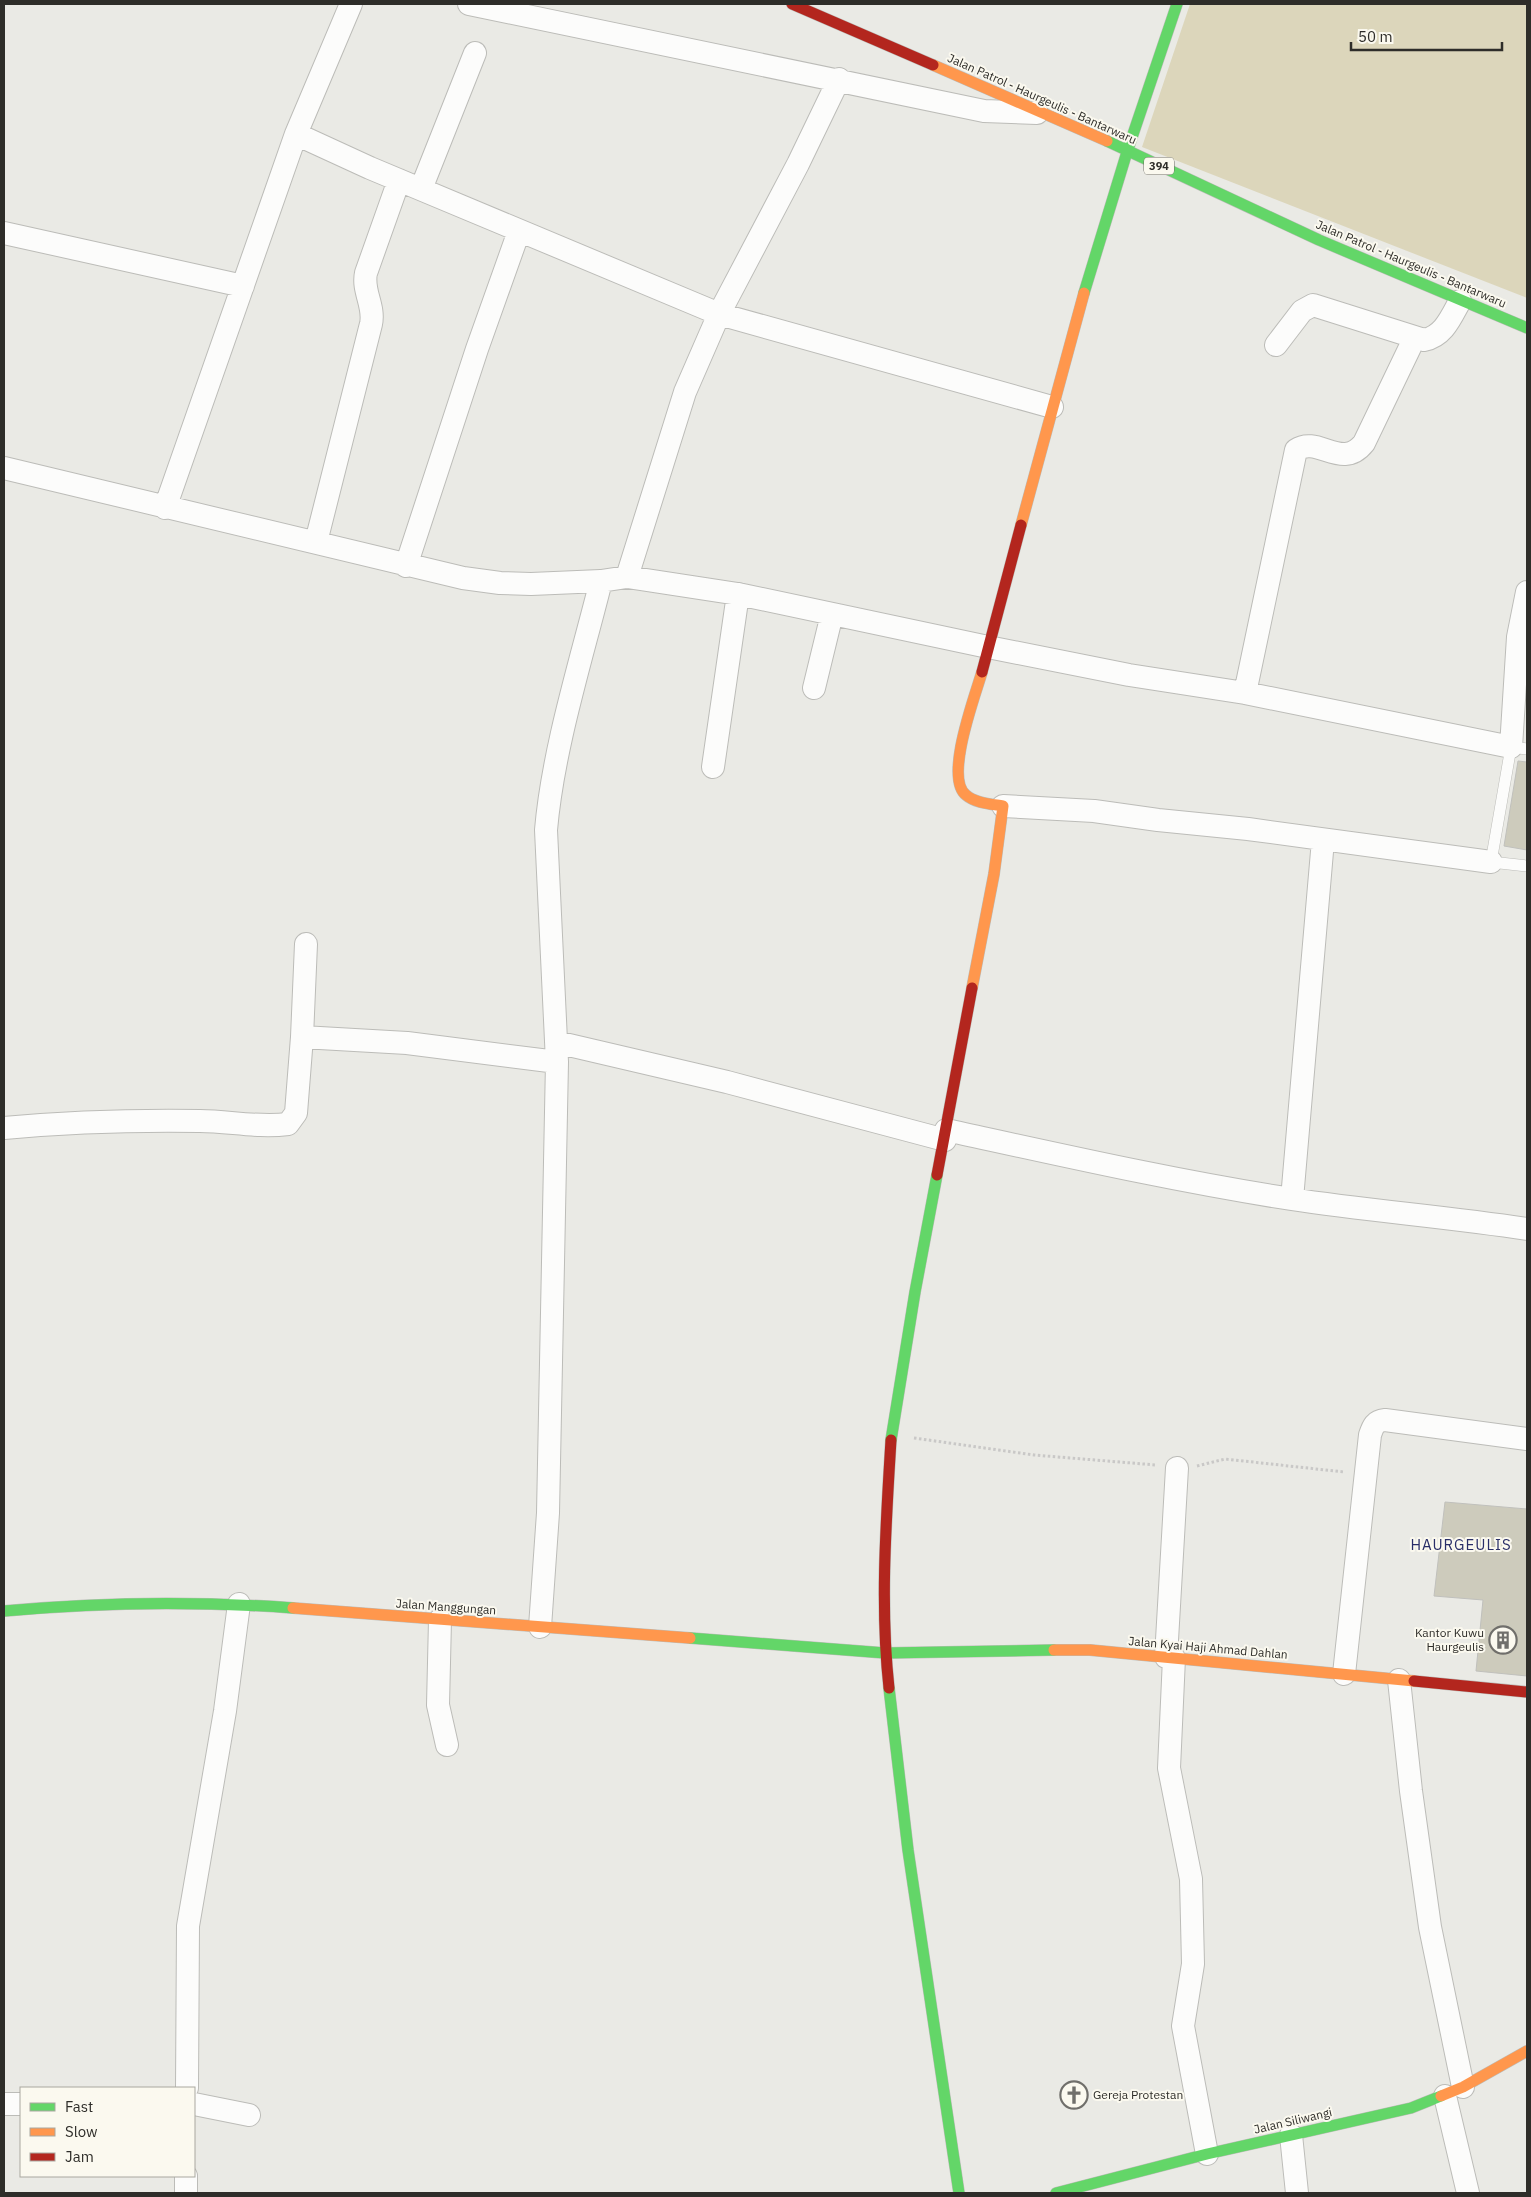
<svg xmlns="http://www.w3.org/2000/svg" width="1531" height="2197" font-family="'IBM Plex Sans',sans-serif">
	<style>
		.green { fill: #dcd6bb }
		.building { fill: #cdcbbc; stroke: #c0c0bc }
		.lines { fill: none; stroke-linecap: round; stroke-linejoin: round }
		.lane-casing { stroke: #bcbcb8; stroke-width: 12 }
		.street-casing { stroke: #bcbcb8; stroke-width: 24 }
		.fast-casing { stroke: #bcbcb8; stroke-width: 12 }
		.slow-casing { stroke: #bcbcb8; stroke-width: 12 }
		.jam-casing { stroke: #bcbcb8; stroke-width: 12 }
		.path { stroke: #c9c8c7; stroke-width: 3; stroke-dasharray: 2.5 2.5; stroke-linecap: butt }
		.lane { stroke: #fcfcfb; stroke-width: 11 }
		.street { stroke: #fcfcfb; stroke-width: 22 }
		.fast { stroke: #63d668; stroke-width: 11 }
		.slow { stroke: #ff974d; stroke-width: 11 }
		.jam { stroke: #b3261e; stroke-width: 11 }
		.labels { text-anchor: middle; stroke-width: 4; stroke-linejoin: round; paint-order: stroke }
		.shield { fill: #fbf9ef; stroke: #6c6a64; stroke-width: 1 }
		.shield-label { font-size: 11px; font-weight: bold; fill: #2e2d29 }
		.street-label { font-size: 12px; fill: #2e2d29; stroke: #fbf9ef }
		.poi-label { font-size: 12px; fill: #2e2d29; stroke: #fbf9ef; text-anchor: end }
		.quarter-label { font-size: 15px; letter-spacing: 1px; fill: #292e68; stroke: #fbf9ef }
	</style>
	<rect width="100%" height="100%" fill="#eaeae5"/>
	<!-- green -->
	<path class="green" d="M1190,4H1527V298L1142,147Z"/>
	<!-- building -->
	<path class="building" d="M1518,761L1527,762V850L1504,846Z
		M1445,1502L1527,1509V1676L1476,1671L1483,1600L1434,1596Z"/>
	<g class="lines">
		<!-- lane casing -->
		<g class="lane-casing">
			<path id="lane" d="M1527,749L1511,747L1491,862L1527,866"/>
		</g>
		<!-- street casing -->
		<g class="street-casing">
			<path id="street" d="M469,4L984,111L1037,113
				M296,134L370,168L719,314L1052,407
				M421,189L475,53
				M4,233L243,286
				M1276,345L1302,311L1313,305L1424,340C1444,336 1451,317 1460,301
				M4,468L463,578L500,583L531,584L601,581L627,577L738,594L988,647L1129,675L1245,693L1511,747L1518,637L1527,592
				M165,508L296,134L351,4
				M316,542L371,324C375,306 362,291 366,273L399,180
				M406,566L477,349L519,231
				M627,577L685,392L719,314L798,164L839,79
				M814,688L832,614
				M1245,693L1296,450C1318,435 1342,471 1364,443L1414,339
				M713,767L738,594
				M1003,806L1094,811L1158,820L1248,829L1491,862
				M302,1037L306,944
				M556,1042L727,1082L945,1140
				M4,1128C69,1122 134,1120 200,1121C229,1121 258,1128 288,1124L296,1113L302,1037L407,1043L557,1062
				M946,1130C1061,1155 1175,1181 1291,1199C1370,1211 1449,1217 1527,1229
				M1292,1199L1323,840
				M440,1620L438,1705L447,1745
				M540,1627L548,1513L557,1062L546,830C553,749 581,661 601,581
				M1166,1657L1177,1468
				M1174,1658L1169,1768L1191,1879L1193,1964L1183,2026L1207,2154
				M1344,1674L1370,1435C1373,1426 1375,1421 1385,1420L1527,1439
				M1399,1680L1411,1791L1430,1927L1463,2087
				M187,2088L188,1926L225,1711L239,1604
				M1445,2096L1468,2193
				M4,2104H21
				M194,2104L249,2115
				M1291,2135L1297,2193
				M186,2176V2193"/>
		</g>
		<!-- fast casing -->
		<g class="fast-casing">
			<path id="fast" d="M1107,141L1319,240L1527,328
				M1084,293L1127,152L1177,4
				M891,1440L915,1292L937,1175
				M4,1611C100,1602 197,1601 293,1608
				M690,1638L885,1653L1054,1650
				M889,1688L908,1850L959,2193
				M1056,2193L1207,2154L1411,2108L1441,2096"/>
		</g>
		<!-- slow casing -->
		<g class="slow-casing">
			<path id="slow" d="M933,65L1107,141
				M1021,525L1084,293
				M972,988L994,874L1003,806C991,804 975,803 966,795C944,778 975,696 982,672
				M293,1608L690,1638
				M1054,1650H1090L1414,1681
				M1441,2096L1463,2087L1527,2051"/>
		</g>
		<!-- jam casing -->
		<g class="jam-casing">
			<path id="jam" d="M792,4L933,65
				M982,672L1021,525
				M937,1175L972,988
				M1414,1681L1527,1692
				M889,1688C880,1606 886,1522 891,1440"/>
		</g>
		<!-- path -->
		<path class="path" d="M914,1438L1034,1455L1156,1465
			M1197,1466L1225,1459L1344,1472"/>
		<!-- lane -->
		<use href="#lane" class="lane"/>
		<!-- street -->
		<use href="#street" class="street"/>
		<!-- fast -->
		<use href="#fast" class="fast"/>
		<!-- slow -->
		<use href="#slow" class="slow"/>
		<!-- jam -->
		<use href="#jam" class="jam"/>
	</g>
	<!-- icons -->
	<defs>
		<g id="building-ring" transform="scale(1.4375)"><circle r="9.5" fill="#fbf9ef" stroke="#706f6b" stroke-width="1.5"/><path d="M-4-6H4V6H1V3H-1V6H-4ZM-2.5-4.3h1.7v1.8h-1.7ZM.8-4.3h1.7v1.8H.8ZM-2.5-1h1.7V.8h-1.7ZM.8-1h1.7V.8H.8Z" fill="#706f6b"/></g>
		<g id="church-ring" transform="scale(1.4375)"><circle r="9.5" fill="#fbf9ef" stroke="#706f6b" stroke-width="1.5"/><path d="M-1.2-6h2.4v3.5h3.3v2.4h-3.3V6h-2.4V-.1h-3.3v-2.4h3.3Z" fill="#706f6b"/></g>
	</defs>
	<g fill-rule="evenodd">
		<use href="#building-ring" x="1503" y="1640"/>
		<use href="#church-ring" x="1074" y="2095"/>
	</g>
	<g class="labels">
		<!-- shield labels -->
		<rect class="shield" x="1144" y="157.5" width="30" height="17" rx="4"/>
		<g class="shield-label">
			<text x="1159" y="170">394</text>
		</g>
		<!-- street labels -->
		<g class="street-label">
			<text transform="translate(1042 99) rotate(24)" y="4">Jalan Patrol - Haurgeulis - Bantarwaru</text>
			<text transform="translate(1411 264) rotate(23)" y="4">Jalan Patrol - Haurgeulis - Bantarwaru</text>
			<text transform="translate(446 1607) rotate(4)" y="4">Jalan Manggungan</text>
			<text transform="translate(1208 1648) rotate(5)" y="4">Jalan Kyai Haji Ahmad Dahlan</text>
			<text transform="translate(1293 2121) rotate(-13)" y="4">Jalan Siliwangi</text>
		</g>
		<!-- poi labels -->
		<g class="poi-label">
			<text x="1484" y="1637">Kantor Kuwu<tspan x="1484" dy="14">Haurgeulis</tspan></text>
			<text x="1093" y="2099" text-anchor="start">Gereja Protestan</text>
		</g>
		<!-- quarter labels -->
		<g class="quarter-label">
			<text x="1461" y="1550">HAURGEULIS</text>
		</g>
	</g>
	<!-- border -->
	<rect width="1531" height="2197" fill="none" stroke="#2e2d29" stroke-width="10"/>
	<!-- legend -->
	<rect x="20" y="2087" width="175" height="90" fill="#fbf9ef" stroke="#a9a7a0"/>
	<rect x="30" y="2103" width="25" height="8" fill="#63d668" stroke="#a9a7a0"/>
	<text x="65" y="2112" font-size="15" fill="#2e2d29">Fast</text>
	<rect x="30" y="2128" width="25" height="8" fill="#ff974d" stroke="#a9a7a0"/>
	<text x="65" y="2137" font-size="15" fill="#2e2d29">Slow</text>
	<rect x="30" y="2153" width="25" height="8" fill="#b3261e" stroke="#a9a7a0"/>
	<text x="65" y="2162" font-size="15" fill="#2e2d29">Jam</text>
	<!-- scale -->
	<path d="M1351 42v8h151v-8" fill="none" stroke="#2e2d29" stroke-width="2.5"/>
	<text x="1358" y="42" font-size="15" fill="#2e2d29" stroke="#fbf9ef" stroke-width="4" paint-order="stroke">50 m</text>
</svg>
